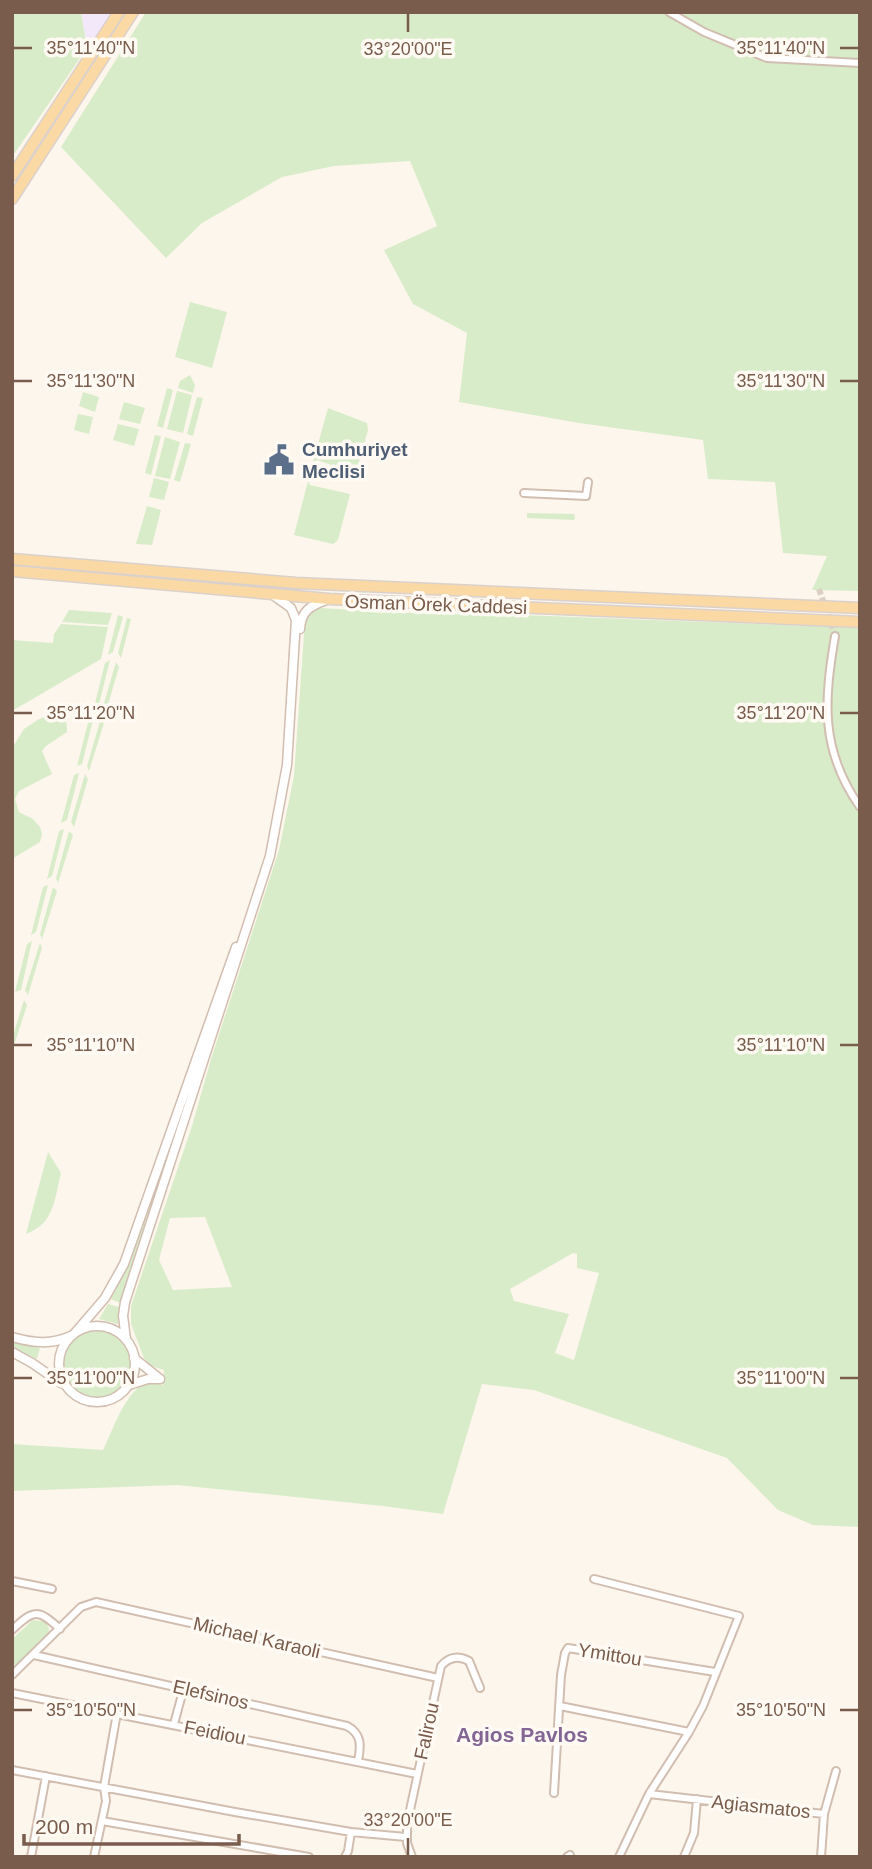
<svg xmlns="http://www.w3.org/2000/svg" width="872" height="1869" font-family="Arial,sans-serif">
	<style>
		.education { fill: #f3e8fa }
		.green { fill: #d8ecc9; fill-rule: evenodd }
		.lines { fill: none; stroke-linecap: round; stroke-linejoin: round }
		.minor-tunnel { stroke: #dcd0c4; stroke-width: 6; stroke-dasharray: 6 3; stroke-linecap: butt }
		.minor-casing { stroke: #d1beb0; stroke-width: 10 }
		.tertiary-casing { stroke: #d1beb0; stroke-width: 11 }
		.primary-casing { stroke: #dad1cd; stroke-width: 13 }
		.minor { stroke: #fff; stroke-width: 6 }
		.tertiary { stroke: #fff; stroke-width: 8 }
		.primary { stroke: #fbd9a5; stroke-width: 10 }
		.ticks { fill: none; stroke: #7a5c4d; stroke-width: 2.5 }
		.labels { text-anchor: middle; stroke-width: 7; stroke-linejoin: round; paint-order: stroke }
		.service-label { font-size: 19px; font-weight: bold; fill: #4e5e75; stroke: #fffaf3; text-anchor: start }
		.street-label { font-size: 19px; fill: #7a5c4d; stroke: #fffaf3 }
		.neighbourhood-label { font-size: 21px; font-weight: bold; fill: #846695; stroke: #fffaf3 }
		.ticks-label { font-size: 18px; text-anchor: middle; fill: #7a5c4d; stroke: #fffaf3; stroke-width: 7; stroke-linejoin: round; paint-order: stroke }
	</style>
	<rect width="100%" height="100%" fill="#fdf6ec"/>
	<!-- education -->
	<path class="education" d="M81,12H113L87,48Z"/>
	<!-- green -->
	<path class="green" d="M12,12H81L87,48L12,157Z
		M146,12H860V591L812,590L827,556L783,553L775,482L708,479L703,440L579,423L459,402L467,333L413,304L384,250L437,226L410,161L334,166L282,177L202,223L166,258L61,147Z
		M190,302L227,312L212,368L175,357Z
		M190,375L195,385L193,393L178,388L180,381Z
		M167,388L173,390L163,428L157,426Z
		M177,391L192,395L183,433L167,429Z
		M83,392L99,397L95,412L79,406Z
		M197,397L203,398L193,436L187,434Z
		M124,402L145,408L140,424L119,419Z
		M328,408L367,423L368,430L356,473L317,460L313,462Z
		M78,414L93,417L89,434L74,430Z
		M118,424L139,429L134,446L113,440Z
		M155,435L161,436L151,475L145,473Z
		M165,437L180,442L170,479L155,476Z
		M185,443L191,444L180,482L174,480Z
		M154,478L169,482L164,500L149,497Z
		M308,481L310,485L350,494L338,540L333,544L294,535Z
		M147,506L161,510L152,545L136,544Z
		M527,513L574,514L575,518L574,520L527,518Z
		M320,608L433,614L523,615L860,628V1527L813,1525L778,1510L727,1458L534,1390L482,1384L443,1514L383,1506L177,1485L12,1491V1444L103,1450C112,1432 124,1396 141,1386C148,1382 156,1384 163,1385L164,1370L151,1366L144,1358L131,1324V1306L192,1126L211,1059L279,850L294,776L305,620L312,612ZM205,1217L232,1287L173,1290L159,1260L170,1218ZM573,1253L577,1254V1268L599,1273L574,1360L555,1353L569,1314L514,1301L510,1289Z
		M69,610L112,613L108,625L62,622Z
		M118,615L123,617L113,652L108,655Z
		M127,618L131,619L121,658L118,653Z
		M61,624L108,627L101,659L12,711V640L53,643L54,634Z
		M110,660L98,708L93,711L105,663Z
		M116,662L119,667L105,715L102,710Z
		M56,713C66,716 67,722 67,732L46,746L42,751L52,774L19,791L15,799L19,812L33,819L40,827L42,834L40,842L12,859V748L24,729L39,719Z
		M94,716L82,764L77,766L89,719Z
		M101,718L104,723L89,771L87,766Z
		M79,773L67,820L61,823L74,775Z
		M85,774L88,779L74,827L71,822Z
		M64,829L52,876L47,879L59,831Z
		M69,831L73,835L58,883L56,878Z
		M48,885L36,932L31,935L43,887Z
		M53,887L57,891L42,939L40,934Z
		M32,941L21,990L15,992L27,944Z
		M40,943L42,948L28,995L25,990Z
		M225,980L229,981L120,1303L111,1299L133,1251Z
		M24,1000L27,1005L12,1052V1039Z
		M48,1152L61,1173C54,1200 55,1223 26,1234Z
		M108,1304L119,1307L118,1324L99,1319Z
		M64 1364a33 33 0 1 1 66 0a33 33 0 1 1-66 0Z
		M12,1341L40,1348L37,1359L12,1347Z
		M33,1620L46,1622L49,1629L48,1636L12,1671V1639Z"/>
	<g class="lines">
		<!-- minor-tunnel -->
		<path class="minor-tunnel" d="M819,589L835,636"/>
		<!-- minor casing -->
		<g class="minor-casing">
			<path id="minor" d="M669,12L704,32L767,58L860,63
				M524,493L586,496L588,482
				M835,636C824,701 820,750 860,807
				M594,1579L739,1616L703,1706L689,1732L649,1794L619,1857
				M12,1581L52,1589
				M12,1630C34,1609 38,1609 60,1629
				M34,1655L347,1726C362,1734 361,1746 358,1761
				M12,1675L81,1607L96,1602L438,1678
				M12,1693L417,1774
				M560,1706L689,1732
				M174,1724L184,1687
				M12,1770L235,1812L351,1832L406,1837
				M554,1793L561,1675L565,1653L568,1648L715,1672
				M649,1794L824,1814
				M102,1821L309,1857
				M31,1857L46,1776
				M94,1857L106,1801L104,1787L117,1713
				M345,1857L348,1851L351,1832
				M412,1857L407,1843V1824L441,1666C449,1657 458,1655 469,1661L480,1688
				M567,1857L570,1855
				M684,1857L694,1833L697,1799
				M821,1857L824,1814L836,1771"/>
		</g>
		<!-- tertiary casing -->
		<g class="tertiary-casing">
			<path id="tertiary" d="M300,629C301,611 310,606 326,600
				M59 1364a38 38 0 1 1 76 0a38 38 0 1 1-76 0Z
				M74,1334L105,1298L124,1264L236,947
				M12,1337C33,1343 51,1345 71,1336
				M126,1339L123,1316L125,1302L270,856L287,765L296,620L291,608L273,595
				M12,1352L32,1363L61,1383
				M134,1358L160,1379
				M129,1385L148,1379H160"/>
		</g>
		<!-- primary casing -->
		<g class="primary-casing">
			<path id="primary" d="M12,176L119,12
				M12,199L133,12
				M12,559L296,583L860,608
				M12,571L329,599L860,622"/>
		</g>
		<!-- minor -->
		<use href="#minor" class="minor"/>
		<!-- tertiary -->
		<use href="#tertiary" class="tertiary"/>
		<!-- primary -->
		<use href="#primary" class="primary"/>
	</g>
	<!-- ticks -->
	<path class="ticks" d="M408,14V32M14,48H32M840,48H858M14,381H32M840,381H858M14,713H32M840,713H858M14,1045H32M840,1045H858M14,1378H32M840,1378H858M14,1710H32M840,1710H858M408,1838V1855"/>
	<!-- icons -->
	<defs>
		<g id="civic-bare" transform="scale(2.415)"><path d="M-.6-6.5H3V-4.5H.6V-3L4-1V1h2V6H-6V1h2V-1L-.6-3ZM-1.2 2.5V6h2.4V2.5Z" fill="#5c6f8a" stroke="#fffaf3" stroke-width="2.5" paint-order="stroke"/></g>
	</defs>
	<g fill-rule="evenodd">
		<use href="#civic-bare" x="279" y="460"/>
	</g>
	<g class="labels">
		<!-- service labels -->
		<g class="service-label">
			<text x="302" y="456">Cumhuriyet<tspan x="302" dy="22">Meclisi</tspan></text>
		</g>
		<!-- street labels -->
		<g class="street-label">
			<text transform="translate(436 604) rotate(2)" y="7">Osman Örek Caddesi</text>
			<text transform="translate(257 1637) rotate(13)" y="7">Michael Karaoli</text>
			<text transform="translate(610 1654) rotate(9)" y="7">Ymittou</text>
			<text transform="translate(211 1694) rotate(13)" y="7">Elefsinos</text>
			<text transform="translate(426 1731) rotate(-78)" y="7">Falirou</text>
			<text transform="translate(215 1732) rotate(11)" y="7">Feidiou</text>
			<text transform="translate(761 1806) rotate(6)" y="7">Agiasmatos</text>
		</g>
		<!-- neighbourhood labels -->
		<g class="neighbourhood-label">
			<text x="522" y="1742">Agios Pavlos</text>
		</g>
	</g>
	<g class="ticks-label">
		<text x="91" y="54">35°11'40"N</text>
		<text x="781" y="54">35°11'40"N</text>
		<text x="408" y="55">33°20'00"E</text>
		<text x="91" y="387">35°11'30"N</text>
		<text x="781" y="387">35°11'30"N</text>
		<text x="91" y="719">35°11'20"N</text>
		<text x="781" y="719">35°11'20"N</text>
		<text x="91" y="1051">35°11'10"N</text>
		<text x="781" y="1051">35°11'10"N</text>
		<text x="91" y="1384">35°11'00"N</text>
		<text x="781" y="1384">35°11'00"N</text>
		<text x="91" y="1716">35°10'50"N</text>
		<text x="781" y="1716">35°10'50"N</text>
		<text x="408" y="1826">33°20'00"E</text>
	</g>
	<!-- border -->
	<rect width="872" height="1869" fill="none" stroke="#7a5c4d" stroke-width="28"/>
	<!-- scale -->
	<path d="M24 1834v10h215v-10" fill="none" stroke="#7a5c4d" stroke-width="3.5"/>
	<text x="35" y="1834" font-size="21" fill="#7a5c4d" stroke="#fffaf3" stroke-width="5" paint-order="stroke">200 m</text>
</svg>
